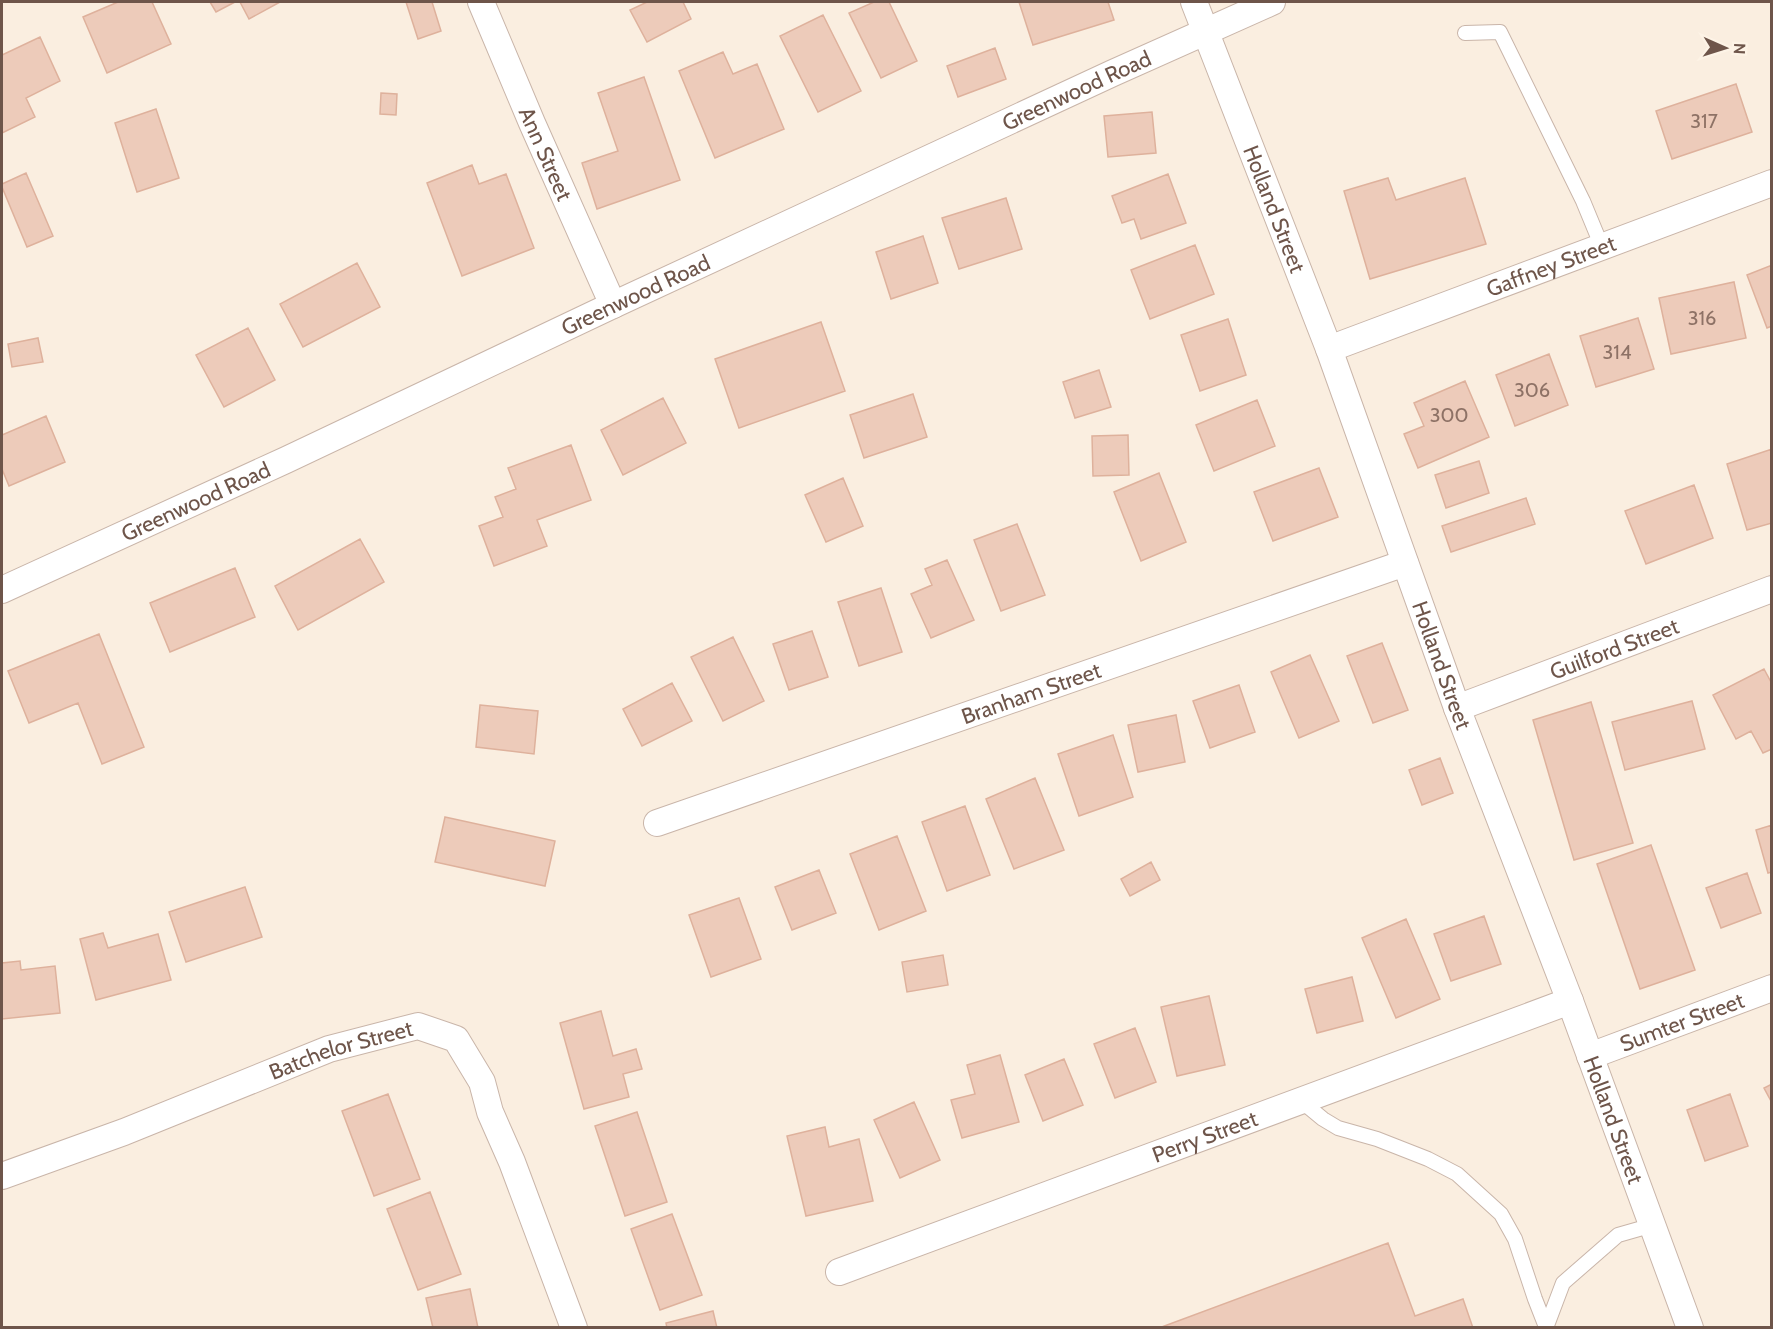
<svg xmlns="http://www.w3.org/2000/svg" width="1773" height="1329" font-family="Cabin,sans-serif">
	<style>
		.building { fill: #edcbba; stroke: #deb19c; stroke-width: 1.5 }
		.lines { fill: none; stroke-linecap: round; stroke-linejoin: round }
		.service-casing { stroke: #c9b5a9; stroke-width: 16 }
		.minor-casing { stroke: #c9b5a9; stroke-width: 28 }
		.service { stroke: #fff; stroke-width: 14 }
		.minor { stroke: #fff; stroke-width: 26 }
		.labels { text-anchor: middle; stroke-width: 5; stroke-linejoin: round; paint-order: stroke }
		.number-label { font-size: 20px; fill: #8e7266 }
		.street-label { font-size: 22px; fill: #6e554a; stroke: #fdf3e6 }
	</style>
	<rect width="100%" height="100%" fill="#faeee0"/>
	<!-- building -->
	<path class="building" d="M118,2H152L171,44L107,73L83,17Z
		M210,2H235L216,12Z
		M240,2H280L249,19Z
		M406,2H432L441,31L418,39Z
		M647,2H683L691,19L647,42L630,10Z
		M874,2H889L917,61L881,78L849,13Z
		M1019,2H1108L1114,20L1033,45Z
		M823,15L861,91L818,112L780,36Z
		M40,37L60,81L26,98L35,117L2,133V55Z
		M995,48L1006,79L958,97L947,66Z
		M723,52L733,74L757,64L784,129L715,158L679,71Z
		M644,77L680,180L597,209L582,163L618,151L598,93Z
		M1736,84L1752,132L1672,159L1656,111Z
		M381,93L397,94L396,115L380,114Z
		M156,109L179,178L137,192L115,123Z
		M1152,112L1156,153L1108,157L1104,116Z
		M472,165L479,184L506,174L534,248L462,276L427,183Z
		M26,173L53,236L27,247L2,187V184Z
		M1168,174L1186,223L1141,239L1134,219L1122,223L1112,196Z
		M1388,178L1396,200L1465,178L1486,244L1370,279L1344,191Z
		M1006,198L1022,249L959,269L942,218Z
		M923,236L938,283L891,299L876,252Z
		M1195,245L1214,294L1150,319L1131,270Z
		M357,263L380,307L303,347L280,304Z
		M1772,265V326L1767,328L1747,275Z
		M1734,282L1746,338L1671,354L1659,298Z
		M1638,318L1654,369L1596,387L1580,336Z
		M1228,319L1246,375L1200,391L1181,335Z
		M821,322L845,391L739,428L715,359Z
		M248,328L275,380L224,407L196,355Z
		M38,338L43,362L12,367L8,344Z
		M1549,354L1568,405L1515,426L1496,375Z
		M1099,370L1111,407L1075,418L1063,382Z
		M1465,381L1489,437L1418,468L1404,434L1424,426L1414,403Z
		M913,394L927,437L864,458L850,415Z
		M663,398L686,443L623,475L601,430Z
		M1257,400L1275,446L1214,471L1196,425Z
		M46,416L65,462L9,486L2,469V435Z
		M1128,435L1129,475L1093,476L1092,436Z
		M571,445L591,500L537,520L547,546L494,566L479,526L503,517L495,497L516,489L508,468Z
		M1772,449V523L1747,530L1727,464Z
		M1479,461L1489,493L1446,508L1435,475Z
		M1319,468L1338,517L1273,541L1254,492Z
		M1159,473L1186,542L1141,561L1114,492Z
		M843,478L863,526L826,542L805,495Z
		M1694,485L1713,538L1646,564L1625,511Z
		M1526,498L1535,524L1451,552L1442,526Z
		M1017,524L1045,595L1001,611L974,540Z
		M360,539L384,582L298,630L275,586Z
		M947,560L974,620L931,638L911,594L932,585L925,569Z
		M235,568L255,617L170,652L150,603Z
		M881,588L902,652L859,666L838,602Z
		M812,631L828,677L789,690L773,644Z
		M99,634L144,747L102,764L78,703L29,723L8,671Z
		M733,637L764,701L723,721L691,657Z
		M1382,643L1408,710L1373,723L1347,656Z
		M1310,655L1339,721L1299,738L1271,672Z
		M1764,669L1772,684V749L1763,753L1751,731L1736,739L1713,695Z
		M672,683L692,721L642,746L623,709Z
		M1239,685L1255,732L1210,748L1193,701Z
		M1692,701L1705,749L1625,770L1612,722Z
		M1591,702L1633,843L1574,860L1533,720Z
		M480,705L538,711L534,754L476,747Z
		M1176,715L1185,762L1138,772L1128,725Z
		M1113,735L1133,797L1079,816L1058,754Z
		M1440,758L1453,793L1422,805L1409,770Z
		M1035,778L1064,850L1014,869L986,799Z
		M965,806L990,875L947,891L922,822Z
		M445,817L555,841L545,886L435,862Z
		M1772,825V872L1768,873L1756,830Z
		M897,836L926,911L879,930L850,854Z
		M1651,845L1695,970L1640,989L1597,864Z
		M1151,862L1160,880L1130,896L1121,879Z
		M819,870L836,913L792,930L775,887Z
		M1747,873L1761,913L1721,928L1706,888Z
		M245,887L262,937L186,962L169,912Z
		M739,898L761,959L711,977L689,915Z
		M1484,916L1501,964L1451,981L1434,934Z
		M1406,919L1440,999L1396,1018L1362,938Z
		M103,933L108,948L158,934L171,980L96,1000L80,939Z
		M943,955L948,985L907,992L902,962Z
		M20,961L21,970L55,966L60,1013L2,1019V963Z
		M1352,977L1363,1021L1317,1033L1305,989Z
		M1209,996L1225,1065L1177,1076L1161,1007Z
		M601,1011L613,1056L636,1049L642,1069L623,1074L629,1097L584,1109L560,1023Z
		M1135,1028L1156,1082L1115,1098L1094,1044Z
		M1000,1055L1019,1122L962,1138L951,1100L975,1094L967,1065Z
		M1064,1059L1083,1105L1043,1121L1025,1075Z
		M1772,1084V1103L1764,1088Z
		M388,1094L420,1179L374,1196L342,1111Z
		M1730,1094L1748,1146L1705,1161L1687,1110Z
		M914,1102L940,1160L900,1178L874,1120Z
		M637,1112L667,1202L625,1216L595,1126Z
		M825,1127L829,1147L859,1139L873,1201L806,1216L787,1136Z
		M430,1192L461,1274L418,1290L387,1209Z
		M672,1214L702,1295L660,1310L631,1229Z
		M1388,1243L1415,1316L1463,1299L1473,1328H1159Z
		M470,1289L478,1328H433L426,1298Z
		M713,1311L717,1328H667L666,1323Z"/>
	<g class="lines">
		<!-- service casing -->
		<g class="service-casing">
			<path id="service" d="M1465,33L1500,32L1583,201L1602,247
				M1300,1100L1323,1119L1338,1128L1377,1139L1428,1159L1457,1174L1501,1214L1515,1239L1535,1299L1546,1327
				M1546,1328L1563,1283L1618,1235L1653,1225"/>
		</g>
		<!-- minor casing -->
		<g class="minor-casing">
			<g id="minor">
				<path id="s1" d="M481,2L532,123L613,305"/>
				<path id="s2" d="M1194,2L1329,349L1457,708L1570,1001L1690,1328"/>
				<path id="s3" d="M1329,349L1772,183"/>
				<path id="s4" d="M2,590L286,460L613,305L1113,73L1272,2"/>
				<path id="s5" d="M1457,708L1772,589"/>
				<path id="s6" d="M657,823L1405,563"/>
				<path id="s7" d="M1590,1056L1772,988"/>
				<path id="s8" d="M2,1176L124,1132L329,1049L418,1026L456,1039L482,1082L490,1112L512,1162L574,1328"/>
				<path id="s9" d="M839,1272L1570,1001"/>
			</g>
		</g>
		<!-- service -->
		<use href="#service" class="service"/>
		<!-- minor -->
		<use href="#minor" class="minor"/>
	</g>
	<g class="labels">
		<!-- number labels -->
		<g class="number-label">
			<text x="1704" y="128">317</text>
			<text x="1702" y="325">316</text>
			<text x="1617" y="359">314</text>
			<text x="1532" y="397">306</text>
			<text x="1449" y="422">300</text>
		</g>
		<!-- street labels -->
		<g class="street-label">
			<text dy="8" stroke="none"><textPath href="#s4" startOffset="1185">Greenwood Road</textPath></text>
			<text dy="8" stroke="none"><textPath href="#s1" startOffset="165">Ann Street</textPath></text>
			<text dy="8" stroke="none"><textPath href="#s2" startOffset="222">Holland Street</textPath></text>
			<text dy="8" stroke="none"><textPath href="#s3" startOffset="237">Gaffney Street</textPath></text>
			<text dy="8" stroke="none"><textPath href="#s4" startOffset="699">Greenwood Road</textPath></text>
			<text dy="8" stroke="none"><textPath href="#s4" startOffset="213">Greenwood Road</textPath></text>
			<text dy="8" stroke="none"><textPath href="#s5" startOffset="168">Guilford Street</textPath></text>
			<text dy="8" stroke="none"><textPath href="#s2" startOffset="708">Holland Street</textPath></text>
			<text dy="8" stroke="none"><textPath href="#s6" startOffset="396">Branham Street</textPath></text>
			<text dy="8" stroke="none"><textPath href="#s7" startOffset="98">Sumter Street</textPath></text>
			<text dy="8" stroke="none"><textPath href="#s8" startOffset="362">Batchelor Street</textPath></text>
			<text dy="8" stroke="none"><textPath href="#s2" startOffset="1194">Holland Street</textPath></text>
			<text dy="8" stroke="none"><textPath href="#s9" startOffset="390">Perry Street</textPath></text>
		</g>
	</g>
	<!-- border -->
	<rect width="1773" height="1329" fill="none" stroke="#6e554a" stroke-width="6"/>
	<!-- north arrow -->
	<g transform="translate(1725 48) rotate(93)" stroke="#fdf3e6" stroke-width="4.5" paint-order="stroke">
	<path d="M0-4.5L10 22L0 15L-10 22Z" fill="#6e554a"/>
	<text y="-9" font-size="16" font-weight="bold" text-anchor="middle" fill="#6e554a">N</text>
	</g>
</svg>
